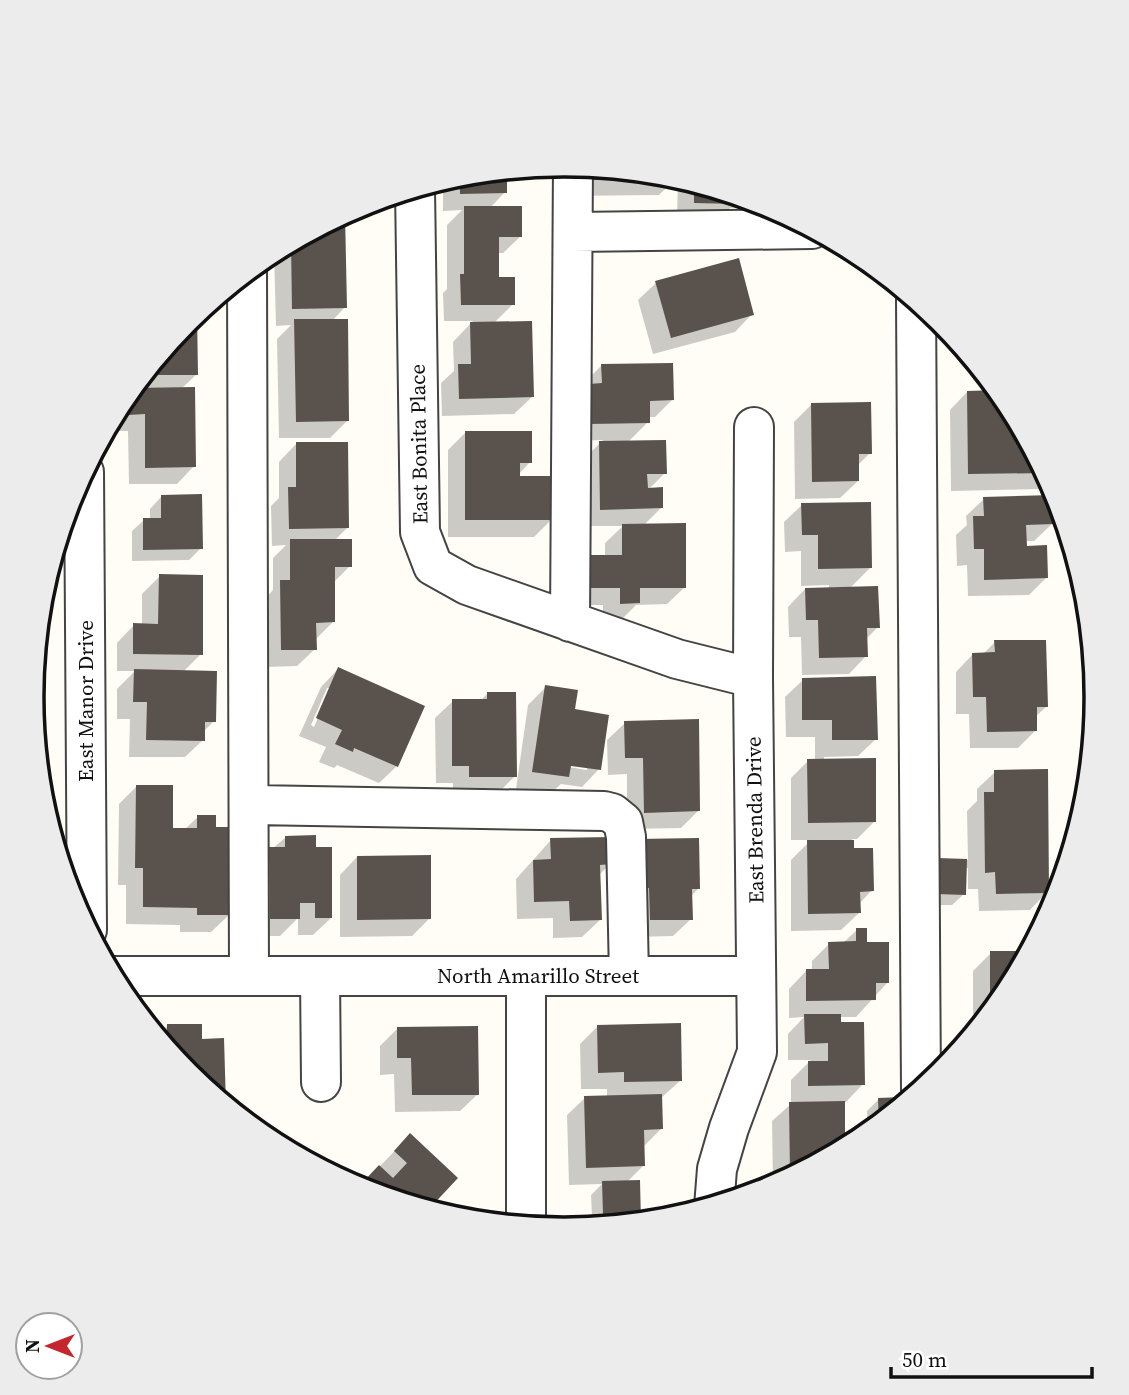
<svg xmlns="http://www.w3.org/2000/svg" width="1129" height="1395" font-family="'Source Serif 4',serif">
	<style>
		.shadow { fill: #0003; fill-rule: evenodd }
		.building { fill: #5a524d }
		.lines { fill: none; stroke-linecap: round; stroke-linejoin: round }
		.minor-casing { stroke: #444; stroke-width: 42 }
		.minor { stroke: #fff; stroke-width: 38 }
		.labels { text-anchor: middle; stroke-width: 7; stroke-linejoin: round; paint-order: stroke }
		.street-label { font-size: 21px; fill: #111; stroke: #fff }
		.rim { fill: none; stroke: #111; stroke-width: 3.5 }
	</style>
	<rect width="100%" height="100%" fill="#fffdf5"/>
	<!-- shadow -->
	<path class="shadow" d="M567,165L669,175L677,177L659,195L567,196Z
		M530,168L517,180L505,181V192L490,208L521,236L503,253H497V279L513,304L493,324L532,397L514,414L442,416L441,383L454,371L453,342L473,321H444L443,293L447,289V225L462,210L443,211V180L461,175Z
		M678,178L754,201L747,208H730L717,221L677,219Z
		M344,214L345,307L332,321L348,420L330,438H279L277,339L291,325L276,326L274,251Z
		M656,283L752,314L735,332L653,354L638,300Z
		M196,314L197,374L181,389L194,466L177,484H129L128,431H111V422L122,401L131,390H139V379Z
		M602,365L672,400L655,417H648V422L628,442L665,473L649,489L661,508L644,525L685,587L667,604L636,605L621,620L603,621V605H573V574L590,557H605V543L623,526H584L583,460L603,440L572,441L584,383Z
		M967,392H1000L1008,402L1049,479L1039,489L951,491L950,410Z
		M811,405L870,453L857,466L858,481L840,498L795,499L794,422Z
		M465,433L530,462L518,475L552,519L534,537H448V450Z
		M296,444L348,527L334,541L350,566L333,583V622L315,640V649L297,666L264,667V600L273,590V558L286,545L272,546L271,506L279,498V462Z
		M161,497L201,548L189,560L132,561V531L144,520H150V509Z
		M984,499L1052,524L1034,541H1025V547L1046,578L1029,595L968,596L967,565L957,566L956,535L967,525L966,516Z
		M802,505L871,567L850,588L878,627L866,639V656L849,674L802,675L801,637H789L788,607L805,589H829V585L801,586V551L785,552L784,522Z
		M160,576L201,654L183,672L214,721L203,732V740L185,757H129L130,719H117V689L135,671H117V643L134,625H142V594Z
		M995,642L1046,707L1035,717L1036,730L1018,748H970L969,714H956V672L973,654H983Z
		M338,669L397,766L379,783L337,765L334,768L319,762L326,747L299,736L321,687ZM327,688H331L314,727L311,725Z
		M803,680L876,739L858,756L824,757V760L874,822L857,839H852V850L872,890L859,904V913L841,930L791,931V860L811,840H791V778L808,761L815,760V737H786L785,697Z
		M546,687L573,711L599,769L582,787L561,784L550,794L516,789L528,705ZM563,763L587,766V770L562,766Z
		M487,694L515,776L497,794H453V783H436L435,718L453,701H480Z
		M625,723L698,811L681,828L627,829V774L608,775L607,740Z
		M995,772L1047,892L1030,910L979,911L978,889H968V868H965L964,894L952,905H925L937,860H968L967,811L977,801V789Z
		M136,787L171,829H185L198,817L215,829L229,915L211,932H180V925L126,924V885H118L119,804Z
		M286,837L314,848L331,918L313,935H298V918L280,936H253L252,866Z
		M551,840L610,864L599,875L600,920L582,937L553,938V918L517,919L516,879Z
		M357,857L430,918L412,936L340,937V875Z
		M620,859L699,888L691,896V919L673,936L633,937Z
		M857,930L888,982L856,1017H839L863,1084L846,1102H843V1148L837,1153L773,1187L772,1121L791,1104V1080L811,1060H788V1034L804,1017L789,1018V989L806,971H812V961L829,944L843,943Z
		M991,953H1030L1007,994L985,1022V1014H973V971Z
		M167,1026L201,1040L187,1074L157,1037Z
		M598,1026L681,1080L661,1098V1129L643,1147V1166L627,1182L639,1223L576,1229L588,1217L592,1216L591,1195L602,1184L569,1185L567,1115L585,1098L607,1097V1089H581L580,1044Z
		M398,1028L478,1094L460,1111L395,1112L394,1074L380,1075V1046Z
		M879,1099L902,1107L868,1135L867,1111Z
		M410,1135L455,1178L427,1210L358,1189Z"/>
	<!-- building -->
	<path class="building" d="M584,166L669,175L679,178L584,180Z
		M507,170V193L460,194V175Z
		M694,183L737,195V204L694,203Z
		M464,206H522V237H499V277H515V305H461L460,274H464Z
		M345,213L347,308L292,309L291,242Z
		M739,258L754,315L671,338L655,281Z
		M197,313L198,375H156V359L188,320Z
		M294,319H348L349,421L296,422Z
		M532,321L534,397L459,399L458,364H471L470,322Z
		M673,363L674,400L650,401V423L589,424V384L602,383L601,364Z
		M195,387L196,467L145,468V414L128,415L127,394L132,388Z
		M998,390L1008,402L1046,473L968,474L967,391Z
		M871,402L872,454H859V481L812,482L811,403Z
		M465,431H532V463H520V476H553V520H465Z
		M666,440L667,474H647L648,488L663,487V508L600,510L599,441Z
		M296,442H348L349,528L289,529L288,487H296Z
		M202,494L203,549L143,550V518H161V495Z
		M1053,495V524L1026,525L1027,546L1047,545L1048,578L984,580V549H974L973,516H984L983,497Z
		M871,502L872,568L818,569V535H802L801,503Z
		M686,523V588H640V603L620,604V588H590V555H622V524Z
		M290,539H352V567H335V622L316,623L317,650H281L280,580H290Z
		M159,574L203,575V655L133,654V623L158,624Z
		M878,586L880,628H867L868,657L819,658L818,620H806L805,588Z
		M994,640H1046L1048,707H1037V731L987,732L986,697H973L972,653L995,652Z
		M338,667L425,706L398,767L354,748L353,752L335,744L342,730L316,718Z
		M134,669L217,671L216,722H205V741L146,740L147,702H133Z
		M876,676L878,740H832V720H802V678Z
		M545,685L578,690L575,709L609,715L601,770L571,766L569,777L532,772Z
		M487,692H516L517,777H469V766H452V699H487Z
		M699,719L700,811L644,813L643,758H625L624,721Z
		M876,758V822L808,823L807,759Z
		M1048,769L1049,893L996,894L995,872L985,873L984,792H994V770Z
		M136,785H173V828H197V815H216V827H231V915H197V908L143,907V868H135Z
		M316,835V847H332V918H315V903H300V919H270L269,847H285V836Z
		M612,837V864L600,865L602,920L570,921L569,901L534,902L533,860L551,859L550,838Z
		M699,838L700,889H692L693,920H650L649,888L638,889L637,839Z
		M807,840H854V848H873L874,891L860,892L861,913L808,914Z
		M431,855V919L357,920V856Z
		M937,858L967,859L966,895L936,894Z
		M856,928H867V942H889V983H876V1000L806,1001V969H829L828,942L856,941Z
		M990,951H1030L1002,1001L1001,997H990Z
		M804,1014H841V1022H864L865,1085L808,1086V1061H828V1043L805,1044Z
		M681,1023L682,1081L624,1082V1072L598,1073L597,1025Z
		M167,1024H202V1039L224,1038L226,1106L187,1074L167,1049Z
		M478,1026L479,1095H412L411,1058H397V1027Z
		M662,1094L663,1129L644,1130L645,1166L586,1168L584,1096Z
		M903,1097V1106L879,1126L878,1098Z
		M845,1101V1148L829,1149L830,1157L798,1174H790L789,1102Z
		M410,1133L458,1178L428,1210L377,1195L363,1182L379,1165L393,1178L407,1163L394,1151Z
		M640,1180L641,1223L588,1228L587,1215L603,1214L602,1181Z"/>
	<g class="lines">
		<!-- minor casing -->
		<g class="minor-casing">
			<path id="minor" d="M415,188L420,532L433,566L467,585L677,659L753,678
				M574,232L812,229
				M247,272L249,976
				M916,300L921,1091
				M84,472L87,930
				M570,622L573,165
				M249,805L604,811L612,813L623,822L626,837L629,976
				M112,976H756
				M320,976L321,1082
				M526,976V1227
				M714,1207L717,1169L729,1128L757,1052L753,678L754,427"/>
		</g>
		<!-- minor -->
		<use href="#minor" class="minor"/>
	</g>
	<g class="labels">
		<!-- street labels -->
		<g class="street-label">
			<text transform="translate(419 444) rotate(-91)" y="7">East Bonita Place</text>
			<text transform="translate(86 701) rotate(-90)" y="7">East Manor Drive</text>
			<text transform="translate(755 820) rotate(-91)" y="7">East Brenda Drive</text>
			<text x="538" y="983">North Amarillo Street</text>
		</g>
	</g>
	<!-- crop -->
	<path d="M0 0H1129V1395H0ZM44 697a520 520 0 1 1 1040 0a520 520 0 1 1-1040 0Z" fill="#ececec" fill-rule="evenodd"/>
	<path class="rim" d="M44 697a520 520 0 1 1 1040 0a520 520 0 1 1-1040 0Z"/>
	<!-- north arrow -->
	<g transform="translate(49 1346) rotate(270)"><circle r="33" fill="#ffffff" stroke="#a0a0a0" stroke-width="2"/>
	<path d="M0-5L12 26L0 18L-12 26Z" fill="#c4262e"/>
	<text y="-10" font-size="19" font-weight="bold" text-anchor="middle" fill="#111111">N</text>
	</g>
	<!-- scale -->
	<path d="M891 1367v10h201v-10" fill="none" stroke="#111111" stroke-width="3.5"/>
	<text x="902" y="1367" font-size="21" fill="#111111" stroke="#ffffff" stroke-width="5" paint-order="stroke">50 m</text>
</svg>
